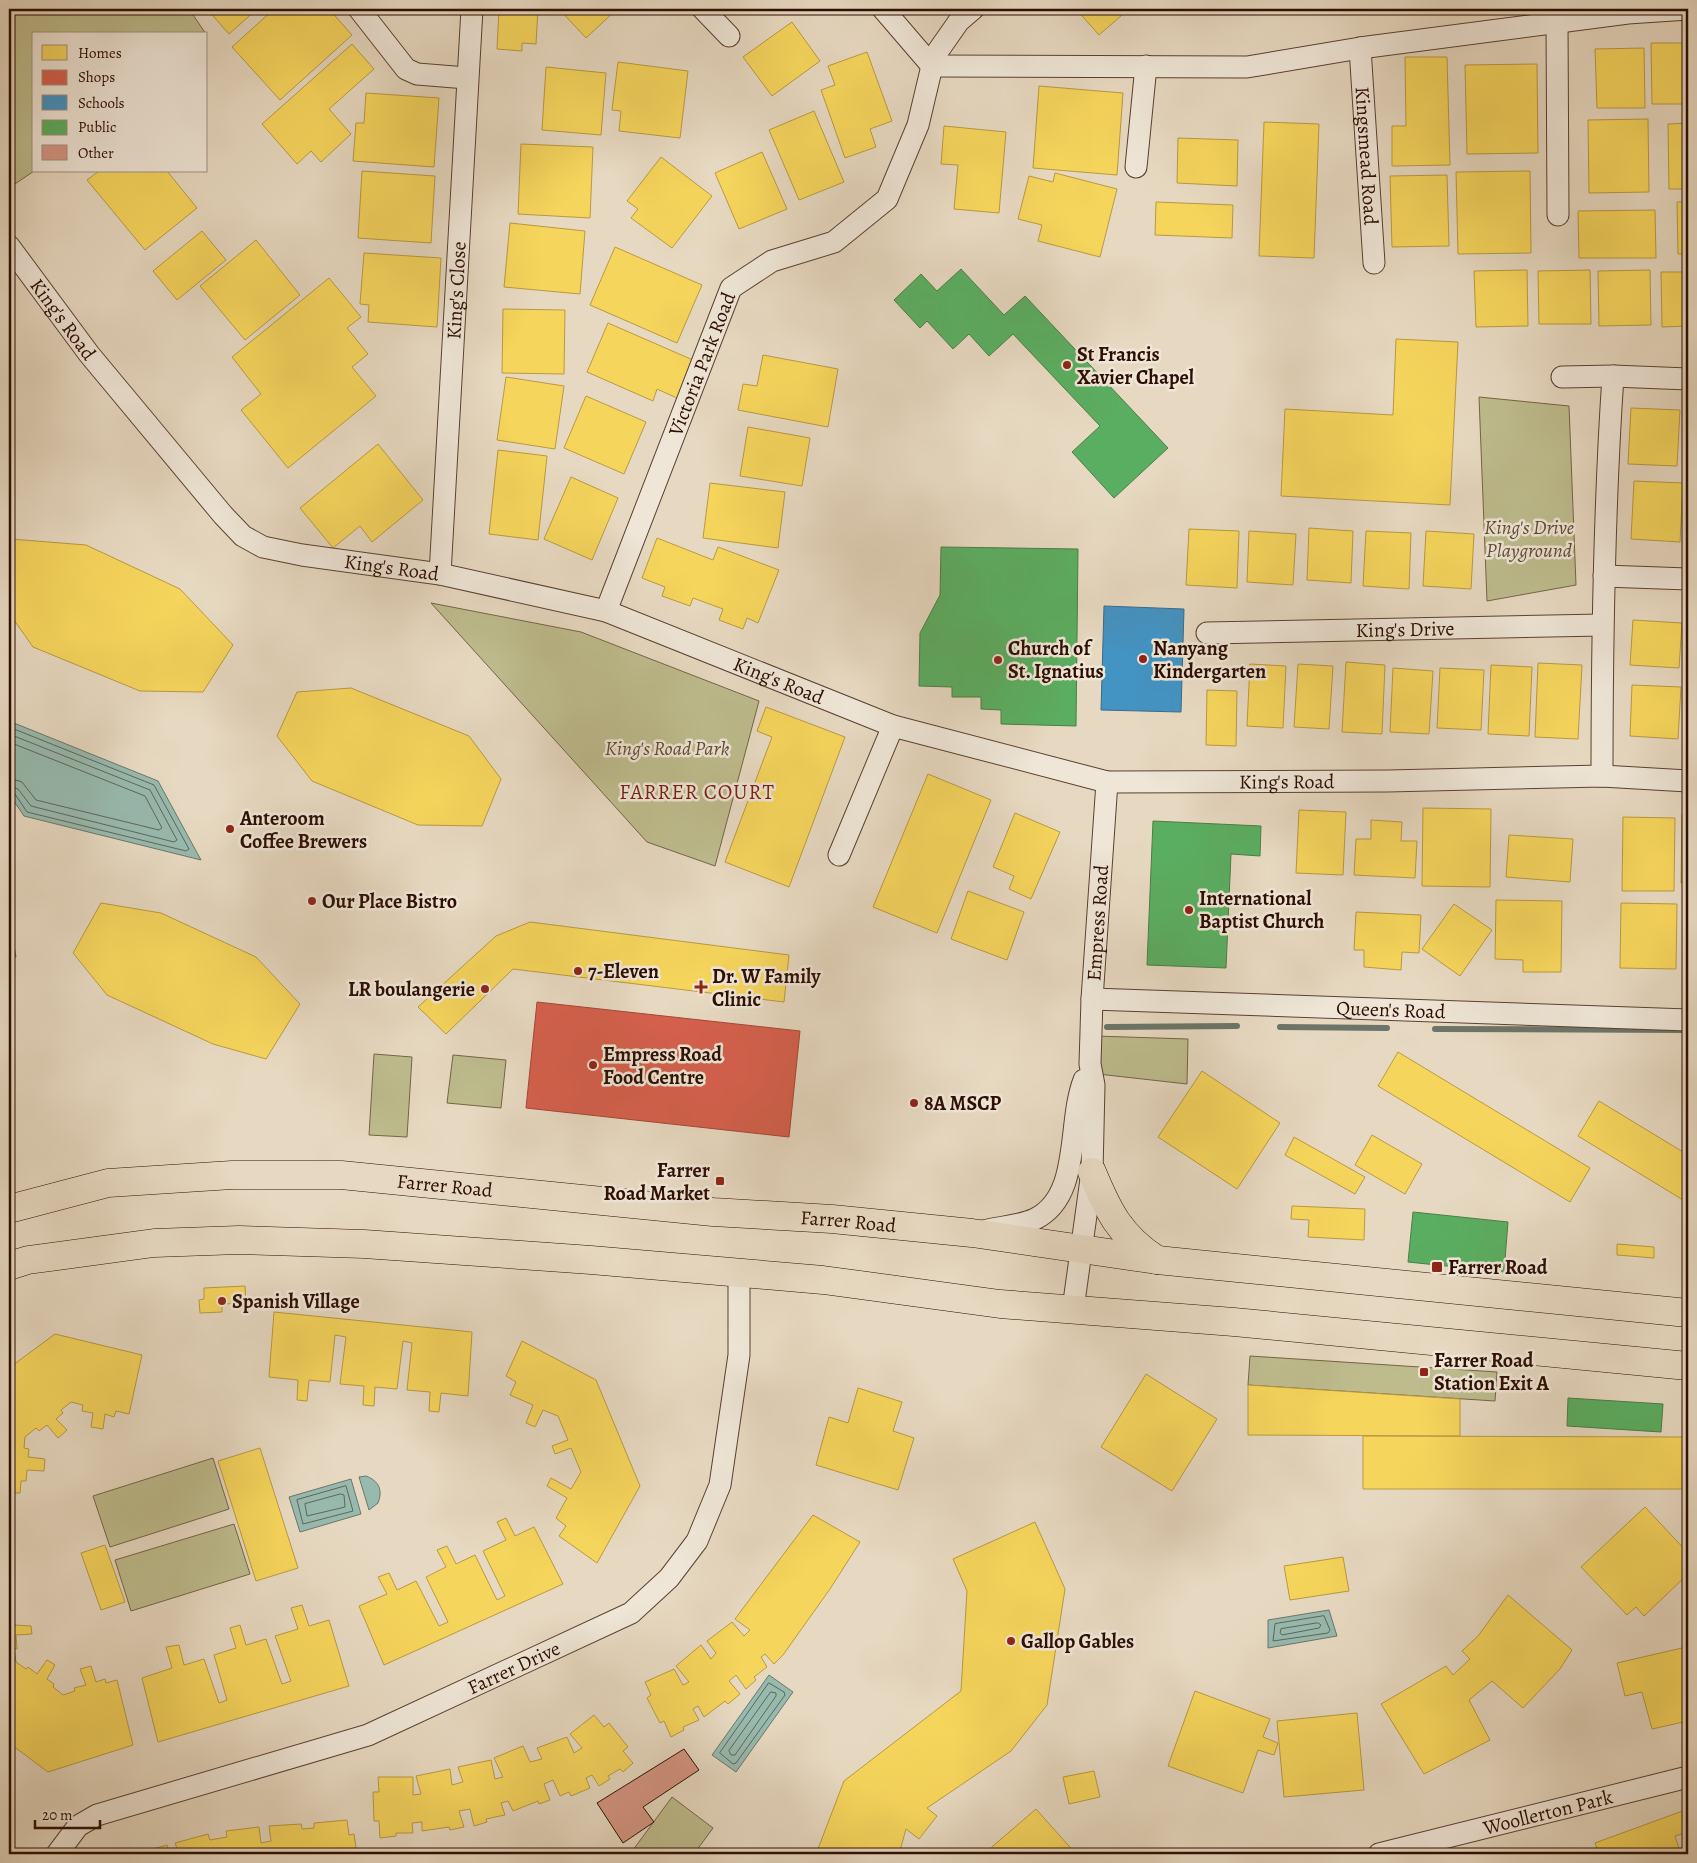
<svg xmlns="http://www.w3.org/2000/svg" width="1697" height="1863" font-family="Alegreya,serif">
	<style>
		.green { fill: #bebc8d; stroke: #756447 }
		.water { fill: #97baaf; stroke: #6c7569 }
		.homes { fill: #f6d55c; stroke: #b99941 }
		.shops { fill: #d6604d; stroke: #a34736 }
		.schools { fill: #4393c3; stroke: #3c6b89 }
		.public { fill: #5aae61; stroke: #4c7e44 }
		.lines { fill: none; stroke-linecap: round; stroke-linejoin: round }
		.shore { stroke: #626458; stroke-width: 1 }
		.stream { stroke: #6c7569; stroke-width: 6 }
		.building { fill: #d59683; stroke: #2c0d01 }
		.street-casing { stroke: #5b4031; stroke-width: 23 }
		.highway-casing { stroke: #2c0d01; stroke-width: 29 }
		.street { stroke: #efe6d7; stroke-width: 21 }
		.highway { stroke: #e7d9c1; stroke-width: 28 }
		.poi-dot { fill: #8f2418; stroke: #efe6d7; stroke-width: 2 }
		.labels { text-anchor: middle; stroke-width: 5; stroke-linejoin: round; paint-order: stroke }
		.street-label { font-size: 20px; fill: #2c0d01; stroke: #efe6d7 }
		.poi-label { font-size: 20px; font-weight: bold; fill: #2c0d01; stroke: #efe6d7; text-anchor: start }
		.park-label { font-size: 20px; font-style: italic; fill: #5f4a32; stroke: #efe6d7 }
		.neighbourhood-label { font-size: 21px; letter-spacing: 1px; fill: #7a1f14; stroke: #efe6d7 }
	</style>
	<rect width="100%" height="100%" fill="#e7d9c1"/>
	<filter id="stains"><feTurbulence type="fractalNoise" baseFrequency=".004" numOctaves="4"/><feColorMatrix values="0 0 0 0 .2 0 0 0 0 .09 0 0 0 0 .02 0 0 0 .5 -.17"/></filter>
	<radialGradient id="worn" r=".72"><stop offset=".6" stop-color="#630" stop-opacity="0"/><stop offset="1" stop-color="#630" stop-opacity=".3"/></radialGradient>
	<!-- green -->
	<path class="green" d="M9,9H189L206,34H34V171L9,188Z
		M1479,397L1569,406L1576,585L1487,601Z
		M431,603L581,632L759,701L715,866L647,842Z
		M9,919L16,957L9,959Z
		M1095,1036L1188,1039L1187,1084L1098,1074Z
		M374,1054L412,1057L407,1137L369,1135Z
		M453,1055L506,1060L501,1108L447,1103Z
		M1250,1356L1497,1372L1495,1401L1248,1385Z
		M213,1458L229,1509L110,1547L93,1496Z
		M234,1524L250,1574L131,1611L115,1560Z
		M672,1797L713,1828L694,1854H630Z"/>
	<!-- water -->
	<path class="water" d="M9,721L158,781L201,860L24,816L9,794Z
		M366,1476C379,1481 383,1490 378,1503L369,1510L359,1477Z
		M351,1479L361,1514L300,1532L289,1497Z
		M1329,1610L1337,1636L1268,1648V1620Z
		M769,1675L793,1692L736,1772L712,1755Z"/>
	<!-- homes -->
	<path class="homes" d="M207,9H257L229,34Z
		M274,9H283L286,13L291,9H329L352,35L280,100L232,47Z
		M499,9H538L536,44L522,43V51L497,49Z
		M559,9H617L586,38Z
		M1076,9H1129L1099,35Z
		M792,22L820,61L772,96L743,57Z
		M1651,43H1688V104H1652Z
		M352,44L374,69L329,109L351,134L321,162L311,151L297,164L262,124Z
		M1644,48L1645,108H1597L1595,49Z
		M867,52L892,121L870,129L876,147L845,158L821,90L835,85L828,66Z
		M1405,57H1447L1450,165L1392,166V126H1406Z
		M618,62L688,71L680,138L619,131L621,111L612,110Z
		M1537,64L1538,153L1467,154L1465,65Z
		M546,67L606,73L601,135L542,130Z
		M1039,86L1123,93L1117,175L1033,168Z
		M366,93L439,98L434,167L353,161L356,123H364Z
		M814,111L844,182L799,200L769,130Z
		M1648,119L1649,192L1589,193L1588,120Z
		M1264,122L1319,124L1314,258L1259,256Z
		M1688,123V189H1669L1668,124Z
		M944,126L1006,132L999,213L954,209L958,165L941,164Z
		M1178,138L1238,140L1237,186L1177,183Z
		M521,144L593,147L590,218L518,214Z
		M762,152L787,209L739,229L715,173Z
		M661,157L712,196L672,248L631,218L638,209L627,201Z
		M99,171H167L197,208L145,250L87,180Z
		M362,171L435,176L431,243L358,238Z
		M1530,171L1531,253L1458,254L1456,172Z
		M1055,173L1117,189L1100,257L1038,241L1042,225L1018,219L1029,176L1053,182Z
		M1447,175L1449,246L1392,247L1390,176Z
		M1156,202L1233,205L1232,238L1155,235Z
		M1677,202H1688V254H1678Z
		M1655,210L1656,258H1579L1578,211Z
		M510,223L585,231L580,294L504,287Z
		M202,231L226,260L177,300L153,271Z
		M256,240L300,295L245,340L200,286Z
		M615,247L702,285L677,343L590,305Z
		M364,253L441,258L437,327L368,322L369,305L360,304Z
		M1527,270L1528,326L1476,327L1474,271Z
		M1590,270L1591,324H1539L1538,271Z
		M1650,270L1651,325L1599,326L1598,271Z
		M1661,272H1688V326L1662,327Z
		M329,278L361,317L347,328L368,354L352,367L376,396L288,468L241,410L261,394L232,357Z
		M503,309L565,310L564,374L502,373Z
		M608,323L693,360L677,398L657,389L653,401L587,372Z
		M1396,339L1458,342L1450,505L1281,496L1285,409L1393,415Z
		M763,355L838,369L828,427L738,410L743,384L757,386Z
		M506,377L564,386L555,449L497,440Z
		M586,396L646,422L624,474L564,448Z
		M1631,408L1680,410L1677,466L1628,464Z
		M748,427L810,438L802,486L740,476Z
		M378,444L423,500L372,542L360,526L333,548L300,508Z
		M498,450L547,456L538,540L489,534Z
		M571,477L618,498L592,560L544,539Z
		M1634,481L1683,483L1680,542L1631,539Z
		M710,483L785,492L778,548L703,538Z
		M1309,528L1353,531L1351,583L1307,580Z
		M1189,529L1239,531L1237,588L1186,585Z
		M1249,531L1296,534L1293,585L1247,582Z
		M1366,531L1411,533L1409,589L1363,586Z
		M1426,531L1474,534L1471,589L1423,586Z
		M657,538L713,560L718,547L779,570L758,623L747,618L743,629L719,620L723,609L693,598L690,606L662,596L665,587L642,578Z
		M11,539L86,545L180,589L233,645L203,692L140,691L33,647L9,613V542Z
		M1633,620L1682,623L1679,668L1630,665Z
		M1346,662L1385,665L1382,734L1342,732Z
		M1538,663L1582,665L1578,739L1535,737Z
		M1250,664L1286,666L1283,728L1247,726Z
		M1298,664L1333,666L1329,729L1294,727Z
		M1491,665L1532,667L1529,736L1488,734Z
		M1393,668L1433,671L1429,734L1390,732Z
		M1440,668L1484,670L1481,730L1437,728Z
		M1632,685L1681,687L1678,739L1630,736Z
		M351,688L469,736L501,779L482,826L418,825L312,781L277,736L297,692Z
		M1207,690L1237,691L1236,746L1206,745Z
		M766,707L845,737L789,887L725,862L772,737L757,731Z
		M928,774L991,800L937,933L873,907Z
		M1423,808L1491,809L1490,887L1422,886Z
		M1299,810L1346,812L1343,875L1296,873Z
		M1015,813L1060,832L1031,899L1009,889L1014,876L993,867Z
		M1682,814H1688V883H1681Z
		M1623,817L1675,818L1674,891H1622Z
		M1371,820L1402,822L1401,841H1417L1415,878L1354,875L1356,839H1371Z
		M1509,835L1573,839L1570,882L1506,877Z
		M968,891L1024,912L1007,960L951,939Z
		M1496,900L1562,901L1561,972H1523V960L1495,959Z
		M101,903L161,913L256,957L300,1004L266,1059L213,1044L107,995L73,953Z
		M1621,903L1677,904L1676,969L1620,968Z
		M1454,904L1492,930L1460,976L1422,949Z
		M1356,912L1421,915L1419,953L1402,952L1401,970L1364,967V950H1354Z
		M1686,912H1688V972H1686Z
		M530,922L789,955L784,1002L513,969L446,1034L418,1007L496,936Z
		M1398,1052L1590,1168L1570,1202L1378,1086Z
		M1202,1071L1280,1123L1237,1189L1158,1137Z
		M1599,1101L1688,1155V1203L1578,1136Z
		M1372,1135L1422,1164L1405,1194L1355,1165Z
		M1294,1137L1365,1177L1355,1194L1285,1155Z
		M1292,1206L1365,1209L1364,1240L1308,1237L1309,1220L1291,1219Z
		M1617,1244L1654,1247V1258L1617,1255Z
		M245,1286L246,1303L222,1304V1312L200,1313L199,1300L204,1299V1288Z
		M274,1312L472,1332L468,1396L441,1393L439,1412L429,1411L430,1392L407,1390L412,1343L403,1341L397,1389L375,1387L374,1406L363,1405L364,1386L340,1384L346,1337L335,1335L330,1382L309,1380L307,1401L297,1400L298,1380L269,1377Z
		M55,1334L142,1355L129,1414L116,1411L114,1417L105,1414L103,1429L91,1427L93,1413L82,1411L83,1405L71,1402L61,1410L63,1413L56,1419L67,1430L58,1438L47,1425L39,1431L36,1428L25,1437L24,1448L29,1449L28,1457L45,1459L44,1471L27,1470L26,1481H21L20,1493H9V1368Z
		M522,1341L596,1380L640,1486L597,1563L559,1536L566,1526L556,1518L567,1498L547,1486L551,1478L571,1489L581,1472L571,1448L555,1454L552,1446L568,1440L558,1416L543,1410L535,1427L526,1423L533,1405L510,1395L516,1382L506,1376Z
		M1146,1374L1217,1419L1172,1491L1101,1447Z
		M1248,1385L1460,1399V1436L1248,1435Z
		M858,1388L902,1402L893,1431L914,1438L898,1490L816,1465L829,1417L848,1423Z
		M1363,1436L1688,1437V1489H1363Z
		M260,1448L298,1568L256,1581L218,1461Z
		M1645,1507L1688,1553V1574L1644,1616L1636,1607L1627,1615L1581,1567Z
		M813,1515L860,1542L830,1589L783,1655L774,1664L765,1654L761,1657L767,1667L754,1677L756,1680L746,1689L736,1675L729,1681L740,1694L728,1704L725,1701L704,1717L698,1706L693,1709L699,1720L683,1727L684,1730L671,1737L664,1721L660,1723L647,1698L651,1695L645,1682L674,1669L683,1685L689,1682L676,1666L701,1645L711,1659L716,1653L707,1641L732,1622L744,1636L750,1630L735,1619Z
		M506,1518L515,1536L534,1527L563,1584L384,1665L359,1606L387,1594L378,1577L389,1573L397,1590L416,1581L439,1626L448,1622L426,1577L446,1567L437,1550L447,1546L456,1564L475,1555L497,1600L505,1596L483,1551L506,1540L497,1522Z
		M1035,1522L1065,1589L1047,1705L1011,1751L927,1808L937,1816L919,1839L906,1829L899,1854H816L844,1781L961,1691L967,1591L953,1559Z
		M105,1545L125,1602L101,1610L81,1553Z
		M1343,1557L1349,1591L1290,1600L1284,1566Z
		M1508,1595L1572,1650L1560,1669L1523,1708L1492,1681L1469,1700L1490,1740L1424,1774L1381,1704L1446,1666L1453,1675L1470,1659L1462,1651L1478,1636Z
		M302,1605L309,1626L329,1620L349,1686L158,1742L142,1678L172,1668L166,1647L179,1645L184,1665L204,1659L219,1703L227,1700L214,1655L236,1648L230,1628L240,1625L246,1645L266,1639L282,1684L291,1681L275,1636L298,1629L291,1608Z
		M9,1608L10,1617L13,1616L15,1625L31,1626L32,1634L16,1635L17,1649L14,1648L16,1662L26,1669L28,1667L37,1674L47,1660L55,1665L47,1679L54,1684L53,1687L63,1695L75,1691L74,1688L86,1685L80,1669L91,1666L96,1682L105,1679L106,1683L117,1680L133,1745L48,1772L9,1743Z
		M1682,1648L1688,1673V1721L1652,1729L1642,1692L1625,1696L1617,1663Z
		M1195,1691L1270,1719L1263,1737L1278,1743L1274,1755L1258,1750L1243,1793L1168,1766Z
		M1357,1713L1364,1790L1284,1797L1277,1721Z
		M594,1715L604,1727L609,1723L628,1747L623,1751L633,1763L623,1772L620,1769L608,1776L610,1779L599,1786L592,1775L586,1778L590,1788L571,1796L569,1792L560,1796L553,1780L544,1784L550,1800L539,1804L538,1801L513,1811L508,1801L501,1803L505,1815L486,1819L487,1822L474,1826L470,1809L459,1811L464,1827L450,1830L449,1827L422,1831V1822L412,1823L413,1833H396V1836L380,1838L379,1821H374L373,1792H379L378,1777H413V1795L421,1794L416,1776L450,1769L452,1785L463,1782L458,1767L491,1760L495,1779L503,1777L494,1758L523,1746L530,1762L542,1759L537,1748L567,1737L574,1753L582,1748L570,1734Z
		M1094,1771L1100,1797L1069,1804L1063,1777Z
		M1036,1809L1076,1854H987L993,1846Z
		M1688,1809V1832L1675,1836L1681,1854H1599L1595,1843Z
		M347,1820L349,1835L354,1834L357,1854H179L175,1843L208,1834L210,1840L227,1837L226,1831L259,1827L261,1843L271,1841L269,1826L301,1824L302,1829L314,1828V1823Z
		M167,1845L170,1854H135Z"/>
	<!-- shops -->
	<path class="shops" d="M537,1002L800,1031L789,1137L526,1108Z"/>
	<!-- schools -->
	<path class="schools" d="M1104,606L1184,609L1181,712L1101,710Z"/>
	<!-- public -->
	<path class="public" d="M961,269L1004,315L1025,296L1168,448L1114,498L1072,452L1100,426L1013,334L989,356L969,334L953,349L927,321L920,328L894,300L921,274L937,291Z
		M941,547L1078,549L1076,726L1001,724V710L981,709V697H952V687L919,686L920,633L940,595Z
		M1153,821L1261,826L1260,856L1231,854L1226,968L1147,965Z
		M1413,1212L1508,1222L1504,1272L1408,1262Z
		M1568,1398L1663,1404L1661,1432L1567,1426Z"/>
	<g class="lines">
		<!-- shore -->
		<path class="shore" d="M9,727L154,785L189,849L186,851L27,812L15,794L9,792
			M9,734L150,790L177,840L174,842L31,806L18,789L9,786
			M9,742L145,796L162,828L159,830L36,800L22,782L9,778
			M346,1486L353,1511L303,1524L297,1500Z
			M341,1494L344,1495L345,1507L307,1516L305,1504Z
			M1324,1616L1330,1630L1328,1633L1273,1641L1275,1624Z
			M1318,1623L1321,1625L1319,1628L1282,1635L1280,1633L1281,1629Z
			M769,1683L784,1692L785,1695L736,1763L733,1764L720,1753Z
			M771,1692L776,1693V1696L735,1755H731L729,1751Z"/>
		<!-- stream -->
		<path class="stream" d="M1107,1027L1237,1026
			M1280,1027L1387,1028
			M1435,1029L1686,1030"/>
	</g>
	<!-- building -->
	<path class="building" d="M684,1749L699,1770L643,1807L654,1822L623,1843L597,1803Z"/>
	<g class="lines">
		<!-- street casing -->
		<g class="street-casing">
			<g id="street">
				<path d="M359,9L406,69L417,74L467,78"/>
				<path d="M703,9L729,36"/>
				<path d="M883,9L932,66"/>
				<path d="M1557,22L1558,215"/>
				<path id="s1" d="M1360,48L1374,263"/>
				<path d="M932,66L1247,67L1360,48L1628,13L1688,9"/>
				<path d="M1136,167L1146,66"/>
				<path id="s2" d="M9,246L89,354L223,515L243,536L263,547L302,555L440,574L606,611L893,726L1107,782L1388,781L1602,776L1688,781"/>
				<path d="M1562,377L1613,376L1688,379"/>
				<path id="s3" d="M440,574L472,9"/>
				<path d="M1604,576L1688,579"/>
				<path id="s4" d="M606,611L731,288L772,261L834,242L887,199L918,125L932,66L938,51L959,21L973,9"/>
				<path id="s5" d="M1207,633L1602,625"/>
				<path d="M1602,776C1602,642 1604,509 1613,376"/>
				<path d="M839,855L893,726"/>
				<path id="s6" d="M1092,999L1688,1020"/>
				<path d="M983,1231C999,1227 1020,1226 1035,1219C1082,1196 1067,1123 1084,1080"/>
				<path id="s7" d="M1073,1309L1092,1172L1094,1085L1090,1064L1092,999L1107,782"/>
				<path id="s8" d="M57,1854L78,1826L97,1815L368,1735L631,1613L669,1578L697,1541L720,1485L739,1355V1273"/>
				<path id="s9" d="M1379,1854L1688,1777"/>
			</g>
		</g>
		<!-- highway casing -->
		<g class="highway-casing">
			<g id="highway">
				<path d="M1092,1172C1108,1211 1120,1236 1157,1260"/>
				<path id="s10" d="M9,1209L108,1183L232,1175H341L713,1212L832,1219L972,1233L1157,1260L1688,1313"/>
				<path d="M9,1266L28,1260L154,1243L239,1240L364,1244L591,1260L823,1280L1000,1304L1234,1322L1688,1366"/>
			</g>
		</g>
		<!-- street -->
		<use href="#street" class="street"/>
		<!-- highway -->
		<use href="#highway" class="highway"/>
	</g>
	<!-- markers -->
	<g class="poi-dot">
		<circle cx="1067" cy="365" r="5"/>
		<circle cx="1143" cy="659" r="5"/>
		<circle cx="998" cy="660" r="5"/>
		<circle cx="230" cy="829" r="5"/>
		<circle cx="312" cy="901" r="5"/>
		<circle cx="1189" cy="910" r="5"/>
		<circle cx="578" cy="971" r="5"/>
		<path d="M698.5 979.5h5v5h5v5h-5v5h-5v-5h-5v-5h5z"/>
		<circle cx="485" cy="989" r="5"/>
		<circle cx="593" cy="1065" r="5"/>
		<circle cx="914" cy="1103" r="5"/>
		<rect x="715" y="1176" width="10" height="10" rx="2.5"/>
		<rect x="1431" y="1261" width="12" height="12" rx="2.5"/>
		<circle cx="222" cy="1301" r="5"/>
		<rect x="1419" y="1367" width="10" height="10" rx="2.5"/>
		<circle cx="1011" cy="1641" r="5"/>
	</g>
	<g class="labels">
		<!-- street labels -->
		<g class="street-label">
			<text dy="7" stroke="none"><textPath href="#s1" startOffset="108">Kingsmead Road</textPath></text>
			<text dy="7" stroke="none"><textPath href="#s3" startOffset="284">King's Close</textPath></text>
			<text dy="7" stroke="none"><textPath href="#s2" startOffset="91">King's Road</textPath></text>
			<text dy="7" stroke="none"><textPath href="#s4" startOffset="265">Victoria Park Road</textPath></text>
			<text dy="7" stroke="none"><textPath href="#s2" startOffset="526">King's Road</textPath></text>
			<text dy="7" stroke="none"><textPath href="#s5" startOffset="198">King's Drive</textPath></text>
			<text dy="7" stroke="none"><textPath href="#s2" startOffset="931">King's Road</textPath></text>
			<text dy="7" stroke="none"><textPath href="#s2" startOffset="1455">King's Road</textPath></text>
			<text dy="7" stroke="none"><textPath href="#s7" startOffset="388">Empress Road</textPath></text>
			<text dy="7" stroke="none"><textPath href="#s6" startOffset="299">Queen's Road</textPath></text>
			<text dy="7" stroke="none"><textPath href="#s10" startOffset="440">Farrer Road</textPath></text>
			<text dy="7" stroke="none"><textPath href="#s10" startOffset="845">Farrer Road</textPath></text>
			<text dy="7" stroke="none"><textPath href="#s8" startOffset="500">Farrer Drive</textPath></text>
			<text dy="7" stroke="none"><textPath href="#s9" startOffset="174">Woollerton Park</textPath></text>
		</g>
		<!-- poi labels -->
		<g class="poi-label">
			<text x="1077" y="361">St Francis<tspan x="1077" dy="23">Xavier Chapel</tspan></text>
			<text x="1008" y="655">Church of<tspan x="1008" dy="23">St. Ignatius</tspan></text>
			<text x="1153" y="655">Nanyang<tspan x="1153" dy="23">Kindergarten</tspan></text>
			<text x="240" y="825">Anteroom<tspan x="240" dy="23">Coffee Brewers</tspan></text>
			<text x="1199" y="905">International<tspan x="1199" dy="23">Baptist Church</tspan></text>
			<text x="322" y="908">Our Place Bistro</text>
			<text x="588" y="978">7-Eleven</text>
			<text x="712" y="983">Dr. W Family<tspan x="712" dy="23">Clinic</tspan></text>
			<text x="475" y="996" text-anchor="end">LR boulangerie</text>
			<text x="603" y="1061">Empress Road<tspan x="603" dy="23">Food Centre</tspan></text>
			<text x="924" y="1110">8A MSCP</text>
			<text x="710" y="1177" text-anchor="end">Farrer<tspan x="710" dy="23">Road Market</tspan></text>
			<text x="1448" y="1274">Farrer Road</text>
			<text x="232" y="1308">Spanish Village</text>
			<text x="1434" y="1367">Farrer Road<tspan x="1434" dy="23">Station Exit A</tspan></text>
			<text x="1021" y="1648">Gallop Gables</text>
		</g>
		<!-- park labels -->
		<g class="park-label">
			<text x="1529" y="534">King's Drive<tspan x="1529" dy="23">Playground</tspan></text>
			<text x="667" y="755">King's Road Park</text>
		</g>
		<!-- neighbourhood labels -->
		<g class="neighbourhood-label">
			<text x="697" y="799">FARRER COURT</text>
		</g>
	</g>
	<!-- margin -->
	<rect width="1697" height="1863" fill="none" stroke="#e7d9c1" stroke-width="30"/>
	<rect x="10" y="10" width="1677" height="1843" fill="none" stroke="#2c0d01" stroke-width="2.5"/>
	<rect x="15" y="15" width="1667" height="1833" fill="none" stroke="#2c0d01"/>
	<!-- legend -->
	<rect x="32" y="32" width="175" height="140" fill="#efe6d7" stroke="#a18f81"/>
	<rect x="42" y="45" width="25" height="15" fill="#f6d55c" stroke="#a18f81"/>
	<text x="78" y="58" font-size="15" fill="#2c0d01">Homes</text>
	<rect x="42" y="70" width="25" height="15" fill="#d6604d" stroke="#a18f81"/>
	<text x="78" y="82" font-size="15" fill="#2c0d01">Shops</text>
	<rect x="42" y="95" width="25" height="15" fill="#4393c3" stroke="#a18f81"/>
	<text x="78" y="108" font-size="15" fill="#2c0d01">Schools</text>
	<rect x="42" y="120" width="25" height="15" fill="#5aae61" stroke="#a18f81"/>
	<text x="78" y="132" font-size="15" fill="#2c0d01">Public</text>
	<rect x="42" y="145" width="25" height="15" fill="#d59683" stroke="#a18f81"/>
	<text x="78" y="158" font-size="15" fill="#2c0d01">Other</text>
	<!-- scale -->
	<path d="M35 1820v8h65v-8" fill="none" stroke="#2c0d01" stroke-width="2.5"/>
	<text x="42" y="1820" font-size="15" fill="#2c0d01" stroke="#efe6d7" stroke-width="4" paint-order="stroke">20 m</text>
	<rect width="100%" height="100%" filter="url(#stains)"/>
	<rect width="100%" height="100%" fill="url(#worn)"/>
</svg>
